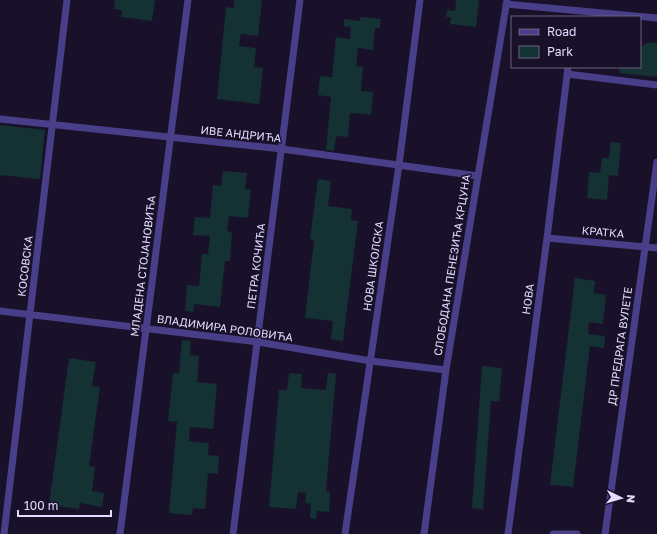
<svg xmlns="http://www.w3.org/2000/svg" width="657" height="534" font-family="'Golos Text',sans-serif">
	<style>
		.green { fill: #143134 }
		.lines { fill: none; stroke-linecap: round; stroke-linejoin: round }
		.minor { stroke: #493e88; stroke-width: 7 }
		.labels { text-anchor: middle; stroke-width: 3; stroke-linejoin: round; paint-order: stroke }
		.street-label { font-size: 11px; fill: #e3dbfe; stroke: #19112a }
	</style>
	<rect width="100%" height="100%" fill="#19112a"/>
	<!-- green -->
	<path class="green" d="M115,0H155L152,21L121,17L122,10L114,9Z
		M234,0H262L258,36L241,34L239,46L256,48L254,67L263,68L259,104L217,99L226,7L234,8Z
		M456,0H479L476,27L450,24L451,17H446L447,10L455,11Z
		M360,17L381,19L380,28H375L373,50L358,48L356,66L363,67L361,91L373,92L371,115L350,113L348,137L336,136L334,151L326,150L331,97L318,95L320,76L332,77L336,37L350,39L351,27L344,26V19L360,21Z
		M657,42V77L619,73L620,67H640V47L647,43Z
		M0,125L45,130L40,179L0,175Z
		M611,142L621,143L618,176L609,175L607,200L587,198L589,172L600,173L602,158H609Z
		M223,171L247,173L245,189L251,190L248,218L229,216L227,231L232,232L230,261H225L220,307L194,304L193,312L185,311L187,285L199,286L202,254H208L210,236L193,235L195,217L210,218L213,185L221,186Z
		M318,179L331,181L328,206L352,209L351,220L358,221L343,341L331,339L333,321L305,318L314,240L310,239Z
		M575,278L595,281L594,293L606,295L603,324L589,322L588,334L605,336L604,348L590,346L573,487L550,485Z
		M182,340L191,341L190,355L199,356L197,382L217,384L213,429L190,427L189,441L209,443L208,455L219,456L218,474L208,473L205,509L193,508L192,515L169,513L177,422L168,421L173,373H179Z
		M69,358L96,362L92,386L100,387L89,466L95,467L92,491L104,493L102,507L80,503L79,509L49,505Z
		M482,366L502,368L499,402L491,401L483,509L472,508Z
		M289,373L302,374L301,388L326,390L328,373L336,374L326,491L330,492L329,512L317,511L316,519L310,518L311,504L305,503L306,493L298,492L296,509L269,507L279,390H287Z"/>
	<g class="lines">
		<!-- minor -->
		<path class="minor" d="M506,4L657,18
			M567,74L657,85
			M0,119L282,149L478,176
			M547,238L657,248
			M0,311L258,342L371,361L446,370
			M4,534L67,0
			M120,534L188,0
			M233,534L300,0
			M345,534L399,165L420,0
			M424,534L446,370L507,0
			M508,534L547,238L568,67
			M553,534H577
			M605,534L657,162"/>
	</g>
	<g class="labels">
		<!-- street labels -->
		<g class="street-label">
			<text transform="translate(241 134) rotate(6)" y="4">ИВЕ АНДРИЋА</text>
			<text transform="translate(603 232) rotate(5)" y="4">КРАТКА</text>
			<text transform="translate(452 265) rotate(-81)" y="4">СЛОБОДАНА ПЕНЕЗИЋА КРЦУНА</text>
			<text transform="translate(25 266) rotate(-83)" y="4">КОСОВСКА</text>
			<text transform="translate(143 266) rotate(-83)" y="4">МЛАДЕНА СТОЈАНОВИЋА</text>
			<text transform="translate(256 266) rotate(-83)" y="4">ПЕТРА КОЧИЋА</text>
			<text transform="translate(373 266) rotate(-82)" y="4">НОВА ШКОЛСКА</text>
			<text transform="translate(528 299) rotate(-82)" y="4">НОВА</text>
			<text transform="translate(225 328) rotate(8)" y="4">ВЛАДИМИРА РОЛОВИЋА</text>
			<text transform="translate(620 346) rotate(-82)" y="4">ДР ПРЕДРАГА ВУЛЕТЕ</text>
		</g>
	</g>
	<!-- legend -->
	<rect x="511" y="16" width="130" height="52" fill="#19112a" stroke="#6a627f"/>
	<rect x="519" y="29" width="20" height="6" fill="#493e88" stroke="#6a627f"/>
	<text x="547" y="36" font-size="12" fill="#e3dbfe">Road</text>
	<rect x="519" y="46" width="20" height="12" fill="#143134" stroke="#6a627f"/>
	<text x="547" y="56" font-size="12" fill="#e3dbfe">Park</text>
	<!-- north arrow -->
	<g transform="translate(621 498) rotate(95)" stroke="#19112a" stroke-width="3" paint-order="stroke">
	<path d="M0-3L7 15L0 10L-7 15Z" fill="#e3dbfe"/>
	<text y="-6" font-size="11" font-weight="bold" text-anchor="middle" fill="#e3dbfe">N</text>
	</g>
	<!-- scale -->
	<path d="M18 510v6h93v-6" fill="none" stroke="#e3dbfe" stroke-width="2"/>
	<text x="24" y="510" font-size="12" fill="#e3dbfe" stroke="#19112a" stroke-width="3" paint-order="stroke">100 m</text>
</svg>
